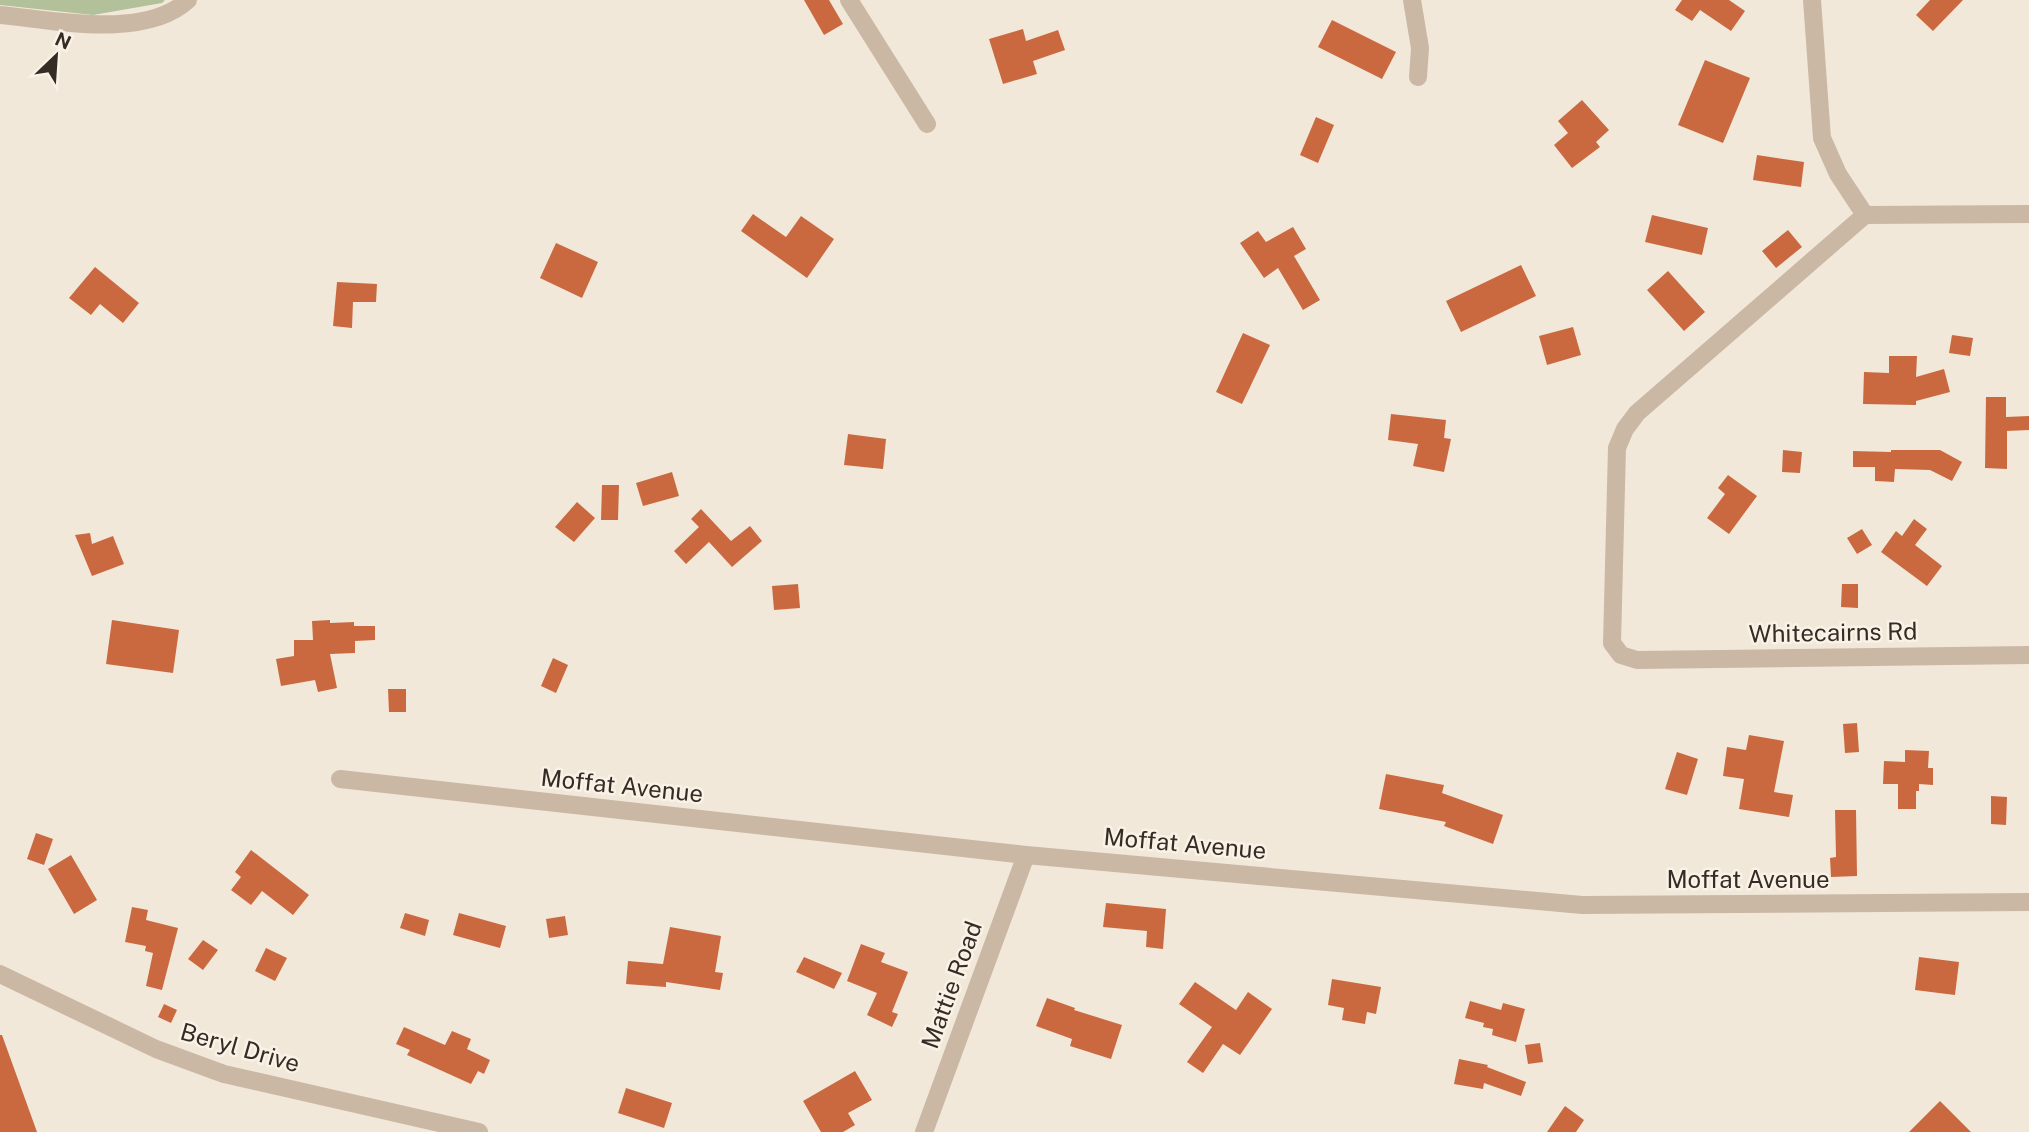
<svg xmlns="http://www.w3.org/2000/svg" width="2029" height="1132" font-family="'Public Sans',sans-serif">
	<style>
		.green { fill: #b2c199 }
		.building { fill: #ca6940 }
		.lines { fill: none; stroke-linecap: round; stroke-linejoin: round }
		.street { stroke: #cab8a5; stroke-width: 18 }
		.labels { text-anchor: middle; stroke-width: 5; stroke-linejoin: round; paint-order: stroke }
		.street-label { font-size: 24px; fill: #362c26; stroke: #faf2e6 }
	</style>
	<rect width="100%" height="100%" fill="#f2e8d9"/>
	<!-- green -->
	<path class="green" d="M0,0H165L162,3L93,15L0,5Z"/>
	<!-- building -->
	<path class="building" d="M804,0H829L843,24L824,35Z
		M1682,0H1729L1745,11L1731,31L1700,10L1692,21L1675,10Z
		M1930,0H1963L1933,31L1916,15Z
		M1332,20L1396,52L1382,79L1318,47Z
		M1023,29L1026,41L1058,30L1065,50L1033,61L1037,74L1003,84L989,39Z
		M1705,60L1750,78L1723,143L1678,125Z
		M1582,100L1609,130L1596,142L1600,147L1572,168L1554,145L1568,133L1558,121Z
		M1316,117L1334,125L1318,163L1300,155Z
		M1757,155L1804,162L1801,187L1753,180Z
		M753,214L786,237L801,216L834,239L807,278L741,231Z
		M1652,215L1708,228L1702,255L1645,242Z
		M1293,227L1306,249L1294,256L1320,300L1303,310L1278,268L1264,278L1240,243L1258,231L1266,242Z
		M1788,230L1802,247L1776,268L1762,251Z
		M556,243L598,262L582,298L540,278Z
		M1521,265L1536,296L1461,332L1446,301Z
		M95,267L139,303L123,323L100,304L91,315L69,298Z
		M1668,271L1705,312L1684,331L1647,290Z
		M337,282L377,284L376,302H353L352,328L333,326Z
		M1573,327L1581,355L1547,365L1539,336Z
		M1243,333L1270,345L1242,404L1216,392Z
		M1952,335L1973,338L1970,356L1949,353Z
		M1889,356H1917L1916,377L1944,369L1950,392L1916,401V405L1863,404L1864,372L1889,373Z
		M1986,397H2006V417L2029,416V430L2007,431V469L1985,468Z
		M1391,414L1446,420L1444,438L1451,439L1444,472L1413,466L1418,444L1388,440Z
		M848,434L886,439L883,469L844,465Z
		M1783,450L1802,452L1800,473L1782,472Z
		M1891,450H1940L1962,462L1952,481L1930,470L1895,469L1894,482L1875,481V467H1853V451L1891,452Z
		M672,472L679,496L643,506L636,483Z
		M1728,475L1757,496L1729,534L1707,518L1725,494L1718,488Z
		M602,485H619L618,520H601Z
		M577,502L595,518L574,542L555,527Z
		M701,509L731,541L750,526L762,541L732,567L709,542L686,564L674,551L699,527L691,519Z
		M1914,519L1927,529L1915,545L1942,566L1927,586L1881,552L1896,531L1902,536Z
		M1862,529L1872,545L1857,554L1847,538Z
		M90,533L92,544L113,536L124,564L92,576L75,535Z
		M798,584L800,608L774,610L772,586Z
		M1842,584H1858V608L1841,607Z
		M112,620L179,630L173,673L106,664Z
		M330,620V623L354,622V626H375V640L355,641V653L330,654L337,688L318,692L315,680L281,686L276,659L294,656V640H313L312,621Z
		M553,658L568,665L556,693L541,686Z
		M388,689H406V712H389Z
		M1857,723L1859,752L1845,753L1843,724Z
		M1749,735L1784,741L1774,792L1793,795L1789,817L1739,809L1744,779L1723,776L1727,747L1746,750Z
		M1905,750L1929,751L1928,768H1933V785L1919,784V791H1916V809H1898V784H1883L1884,761L1905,762Z
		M1677,752L1698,759L1687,795L1665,789Z
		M1386,774L1444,785L1442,793L1503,815L1493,844L1444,826L1446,822L1379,809Z
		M1991,796L2007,797L2006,825L1991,824Z
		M1835,810H1856L1857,876L1831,877L1830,858L1836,857Z
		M36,833L53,839L44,865L27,859Z
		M251,850L309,895L293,915L262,891L251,905L231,890L241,877L235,872Z
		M71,855L97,900L74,914L48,869Z
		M1106,903L1166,909L1163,949L1146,947L1147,931L1103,927Z
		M132,907L148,910L146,920L178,928L162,990L146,986L153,953L145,951L146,946L125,942Z
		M405,913L429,920L425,936L400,928Z
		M459,913L506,926L500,948L453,935Z
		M565,916L568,935L549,938L546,919Z
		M670,927L721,936L715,972L723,973L720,990L666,982V987L626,984L628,961L663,964Z
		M203,940L218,950L203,970L188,959Z
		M861,944L885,953L881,962L908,972L892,1012L898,1014L892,1027L867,1015L877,993L847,981Z
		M266,948L287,958L275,981L255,971Z
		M804,957L842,973L834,989L796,972Z
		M1919,957L1959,962L1955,995L1915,990Z
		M1332,979L1381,987L1376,1014L1367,1012L1365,1024L1342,1020L1344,1008L1328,1005Z
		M1195,982L1236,1010L1248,992L1272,1009L1240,1055L1223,1044L1203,1073L1187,1062L1212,1027L1179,1004Z
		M1047,998L1075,1008L1074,1010L1122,1025L1111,1059L1070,1046L1072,1039L1036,1026Z
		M1470,1001L1501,1010L1503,1003L1525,1009L1516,1042L1492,1035L1493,1029L1483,1027L1484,1023L1465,1018Z
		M164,1004L177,1010L171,1023L158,1017Z
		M404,1027L445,1045L452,1031L471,1039L467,1049L490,1060L484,1074L478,1071L471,1084L407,1055L410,1050L396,1044Z
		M0,1035H2L37,1132H0Z
		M1540,1043L1543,1062L1528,1064L1525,1045Z
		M1459,1059L1488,1065L1487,1067L1526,1082L1521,1096L1484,1083L1483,1089L1454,1084Z
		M855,1071L872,1100L848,1113L855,1125L843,1132H821L803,1101Z
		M626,1088L672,1103L664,1128L618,1113Z
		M1940,1101L1971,1132H1909Z
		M1565,1106L1584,1120L1576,1132H1547Z"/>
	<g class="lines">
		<!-- street -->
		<path class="street" d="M849,0L927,124
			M1412,0L1420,48L1418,77
			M1812,0L1822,138L1838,174L1865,215L2029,214
			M0,15C54,20 145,40 188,0
			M1865,215L1637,413L1625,429L1617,448L1612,643L1621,655L1637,660L2029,655
			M340,779L1026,855L1582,905L2029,902
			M0,974L156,1049L224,1074L479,1132
			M924,1132L1026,855"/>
	</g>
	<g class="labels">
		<!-- street labels -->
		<g class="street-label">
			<text transform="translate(1833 633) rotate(-1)" y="8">Whitecairns Rd</text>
			<text transform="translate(622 786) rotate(6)" y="8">Moffat Avenue</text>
			<text transform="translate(1185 844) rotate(5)" y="8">Moffat Avenue</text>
			<text x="1748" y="888">Moffat Avenue</text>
			<text transform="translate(952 985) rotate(-70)" y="8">Mattie Road</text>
			<text transform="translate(240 1048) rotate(16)" y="8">Beryl Drive</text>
		</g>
	</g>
	<!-- north arrow -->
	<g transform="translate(56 56) rotate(25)" stroke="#faf2e6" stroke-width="5" paint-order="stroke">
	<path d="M0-5L12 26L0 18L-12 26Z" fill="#362c26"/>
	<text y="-10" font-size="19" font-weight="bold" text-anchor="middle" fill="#362c26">N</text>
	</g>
</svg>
